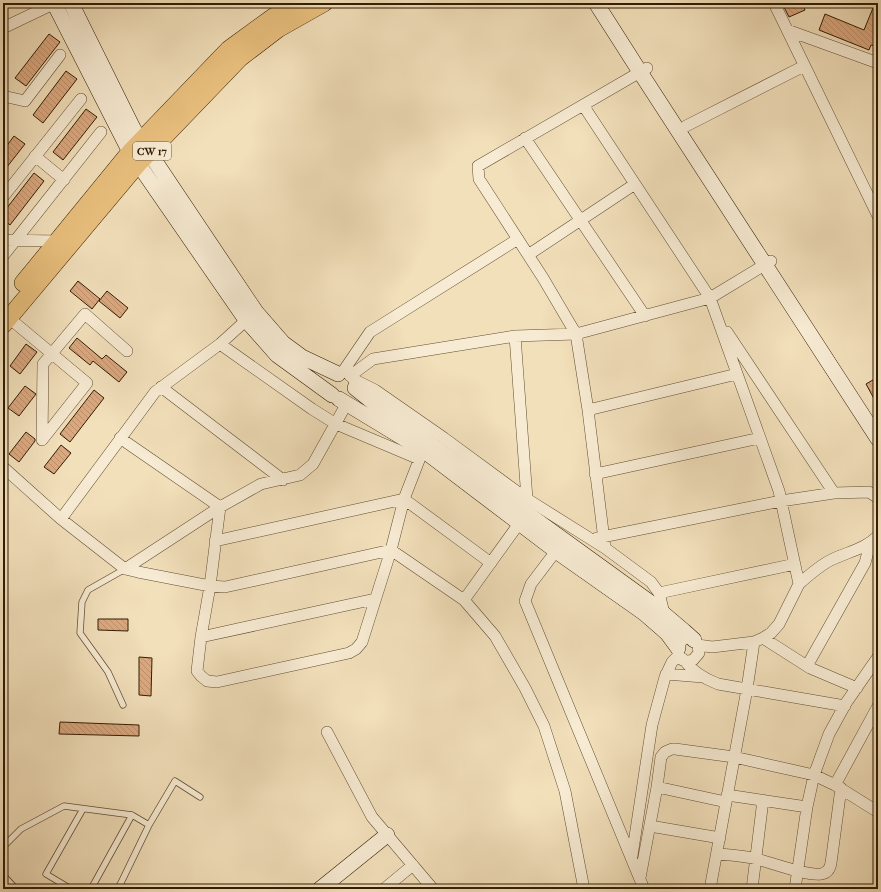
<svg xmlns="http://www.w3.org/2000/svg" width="881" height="892" font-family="'IM FELL French Canon',serif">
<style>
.building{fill:url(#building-back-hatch);stroke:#311c03}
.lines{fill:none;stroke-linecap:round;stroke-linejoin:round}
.lane-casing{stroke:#614d31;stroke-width:7}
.street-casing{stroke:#614d31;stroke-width:12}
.secondary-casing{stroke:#311c03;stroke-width:16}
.primary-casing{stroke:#311c03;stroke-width:18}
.lane{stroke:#f7ebd3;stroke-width:5.5}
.street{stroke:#f7ebd3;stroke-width:11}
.secondary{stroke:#f7ebd3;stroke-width:15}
.primary{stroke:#e9c07e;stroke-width:17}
.labels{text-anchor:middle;stroke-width:3.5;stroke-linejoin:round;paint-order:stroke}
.shield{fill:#f7ebd3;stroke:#6c5a41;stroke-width:1}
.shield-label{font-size:11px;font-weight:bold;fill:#311c03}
</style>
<defs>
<pattern id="building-back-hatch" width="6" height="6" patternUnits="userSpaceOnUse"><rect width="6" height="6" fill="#dca87f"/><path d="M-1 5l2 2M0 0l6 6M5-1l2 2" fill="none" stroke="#bd906c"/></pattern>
</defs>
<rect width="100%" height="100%" fill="#f2e0bb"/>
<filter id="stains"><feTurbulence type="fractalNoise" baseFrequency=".005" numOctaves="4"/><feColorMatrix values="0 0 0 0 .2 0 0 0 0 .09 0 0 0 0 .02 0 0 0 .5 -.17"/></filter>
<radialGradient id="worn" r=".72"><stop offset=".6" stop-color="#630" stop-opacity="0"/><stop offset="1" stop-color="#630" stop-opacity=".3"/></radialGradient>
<path class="building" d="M782,3H802L805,10L789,17Z
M875,3H878V47L871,45L869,50L819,30L825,14L864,30Z
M49,34L60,42L26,86L15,78Z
M66,71L77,79L43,123L33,115Z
M86,109L97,117L63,160L53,152Z
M14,136L25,144L3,172V151Z
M34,173L44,181L10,225L3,219V213Z
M78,281L100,299L92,309L70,291Z
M107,291L128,308L120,318L99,301Z
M77,338L102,359L106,355L127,372L119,382L93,361L90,365L69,348Z
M26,344L37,352L20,374L10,366Z
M878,377V406L866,384Z
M25,386L36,394L19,416L8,408Z
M94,390L104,398L70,442L60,434Z
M26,432L35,439V441L19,462L9,454Z
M61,445L71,453L54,474L44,467Z
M98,619H128V631L98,630Z
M139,657L152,658L151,696L139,695Z
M60,722L139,725V736L59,734Z"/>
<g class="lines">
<defs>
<path id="lane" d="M123,705L108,672L80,633L82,602L88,590L125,569
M3,847L21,829L64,806L132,815L149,825L175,781L200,797
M3,875L16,889
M71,889L46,874L83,809
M91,889L132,815
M118,889L149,825"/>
<path id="street" d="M774,3L878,216
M3,28L55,3
M787,30L878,63
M3,96L25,101L60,55
M583,105L710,298L779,491L799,584L779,624L771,633L763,638L754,642L712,647L698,645C682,620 665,668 693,660L699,653L698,645
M686,126L804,66
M525,138L645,316
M35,156L64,180
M3,197L81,99
M3,240L57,241
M528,255L635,184
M3,256L101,132
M3,314L9,318L87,383L42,440L43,364L85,314L127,351
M727,332L834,493
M515,336L527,499
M220,344L312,409L336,424L419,459
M342,373L370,332L518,239
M350,376L373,359L515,336L576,334L710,298L771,261
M353,379L375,390L444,438L527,499L605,548L651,582L659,593L664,613
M161,387L283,480
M588,410L737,374
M120,438L220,507L210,586L201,637L197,671L201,676L207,681L217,682L349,653L356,649L362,642L391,550L404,499L423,450L427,445
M3,467L61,519L125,569L138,572L210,586L225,587L391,550L464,600L495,636L525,688L544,726L565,791L584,889
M595,474L760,438
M61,519L155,392L220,344L252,315
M597,538L781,501L834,493L869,492L878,498
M215,541L404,499L491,563
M605,548L588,410L576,334L543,278L479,179L478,166L647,68
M556,551L531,584L525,601L644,889
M125,569L220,507L261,484L300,475L313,464L347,403
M799,584C809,575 819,566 831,560C847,552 865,549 878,536
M659,593L795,564
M464,600L523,518
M201,637L375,599
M763,638L810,668L857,688
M683,659C692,671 705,679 718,684L845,706
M807,666L865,563L870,544
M666,674L703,677
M327,732L372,817L433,889
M835,785L878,706
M657,787L726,802
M727,795L807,807
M650,826L720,838
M717,854C730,855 744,856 757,859C772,863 807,876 821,874C827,873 830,869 831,863L841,788
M632,856L652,725L665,677L672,662L679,655
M640,878L657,787L661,757L665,752L672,749H675L734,757L814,775L835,785L878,812
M384,889L413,865
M710,889L747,689L754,642
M752,889L763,800
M795,889L807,807L814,775L829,734L846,703L878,657"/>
<path id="secondary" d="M54,3L130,152L246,320L277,355L332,395
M71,3L134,130L256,312L283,343L302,357L338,374
M596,3L640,72L878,439
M355,388L370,400L651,603L684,631L694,640
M339,399L423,450L556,551L644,613L667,633L678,648
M320,889L387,835"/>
<path id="primary" d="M23,283L130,152L229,49L273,17L297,3
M3,325L138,164L240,58L278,29L324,3"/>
</defs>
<use href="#lane" class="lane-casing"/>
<use href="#street" class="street-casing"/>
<use href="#secondary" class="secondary-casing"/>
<use href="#primary" class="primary-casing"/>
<use href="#lane" class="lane"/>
<use href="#street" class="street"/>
<use href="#secondary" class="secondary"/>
<use href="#primary" class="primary"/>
</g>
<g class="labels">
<rect class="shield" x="133" y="142" width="38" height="18" rx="3"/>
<g class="shield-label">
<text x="152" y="155">CW 17</text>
</g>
</g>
<rect width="881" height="892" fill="none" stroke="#f2e0bb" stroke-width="16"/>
<rect x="4" y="4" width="873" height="884" fill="none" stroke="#311c03" stroke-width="2"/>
<rect x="8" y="8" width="865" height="876" fill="none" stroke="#311c03"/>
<rect width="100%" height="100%" filter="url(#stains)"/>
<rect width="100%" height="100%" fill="url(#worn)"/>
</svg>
